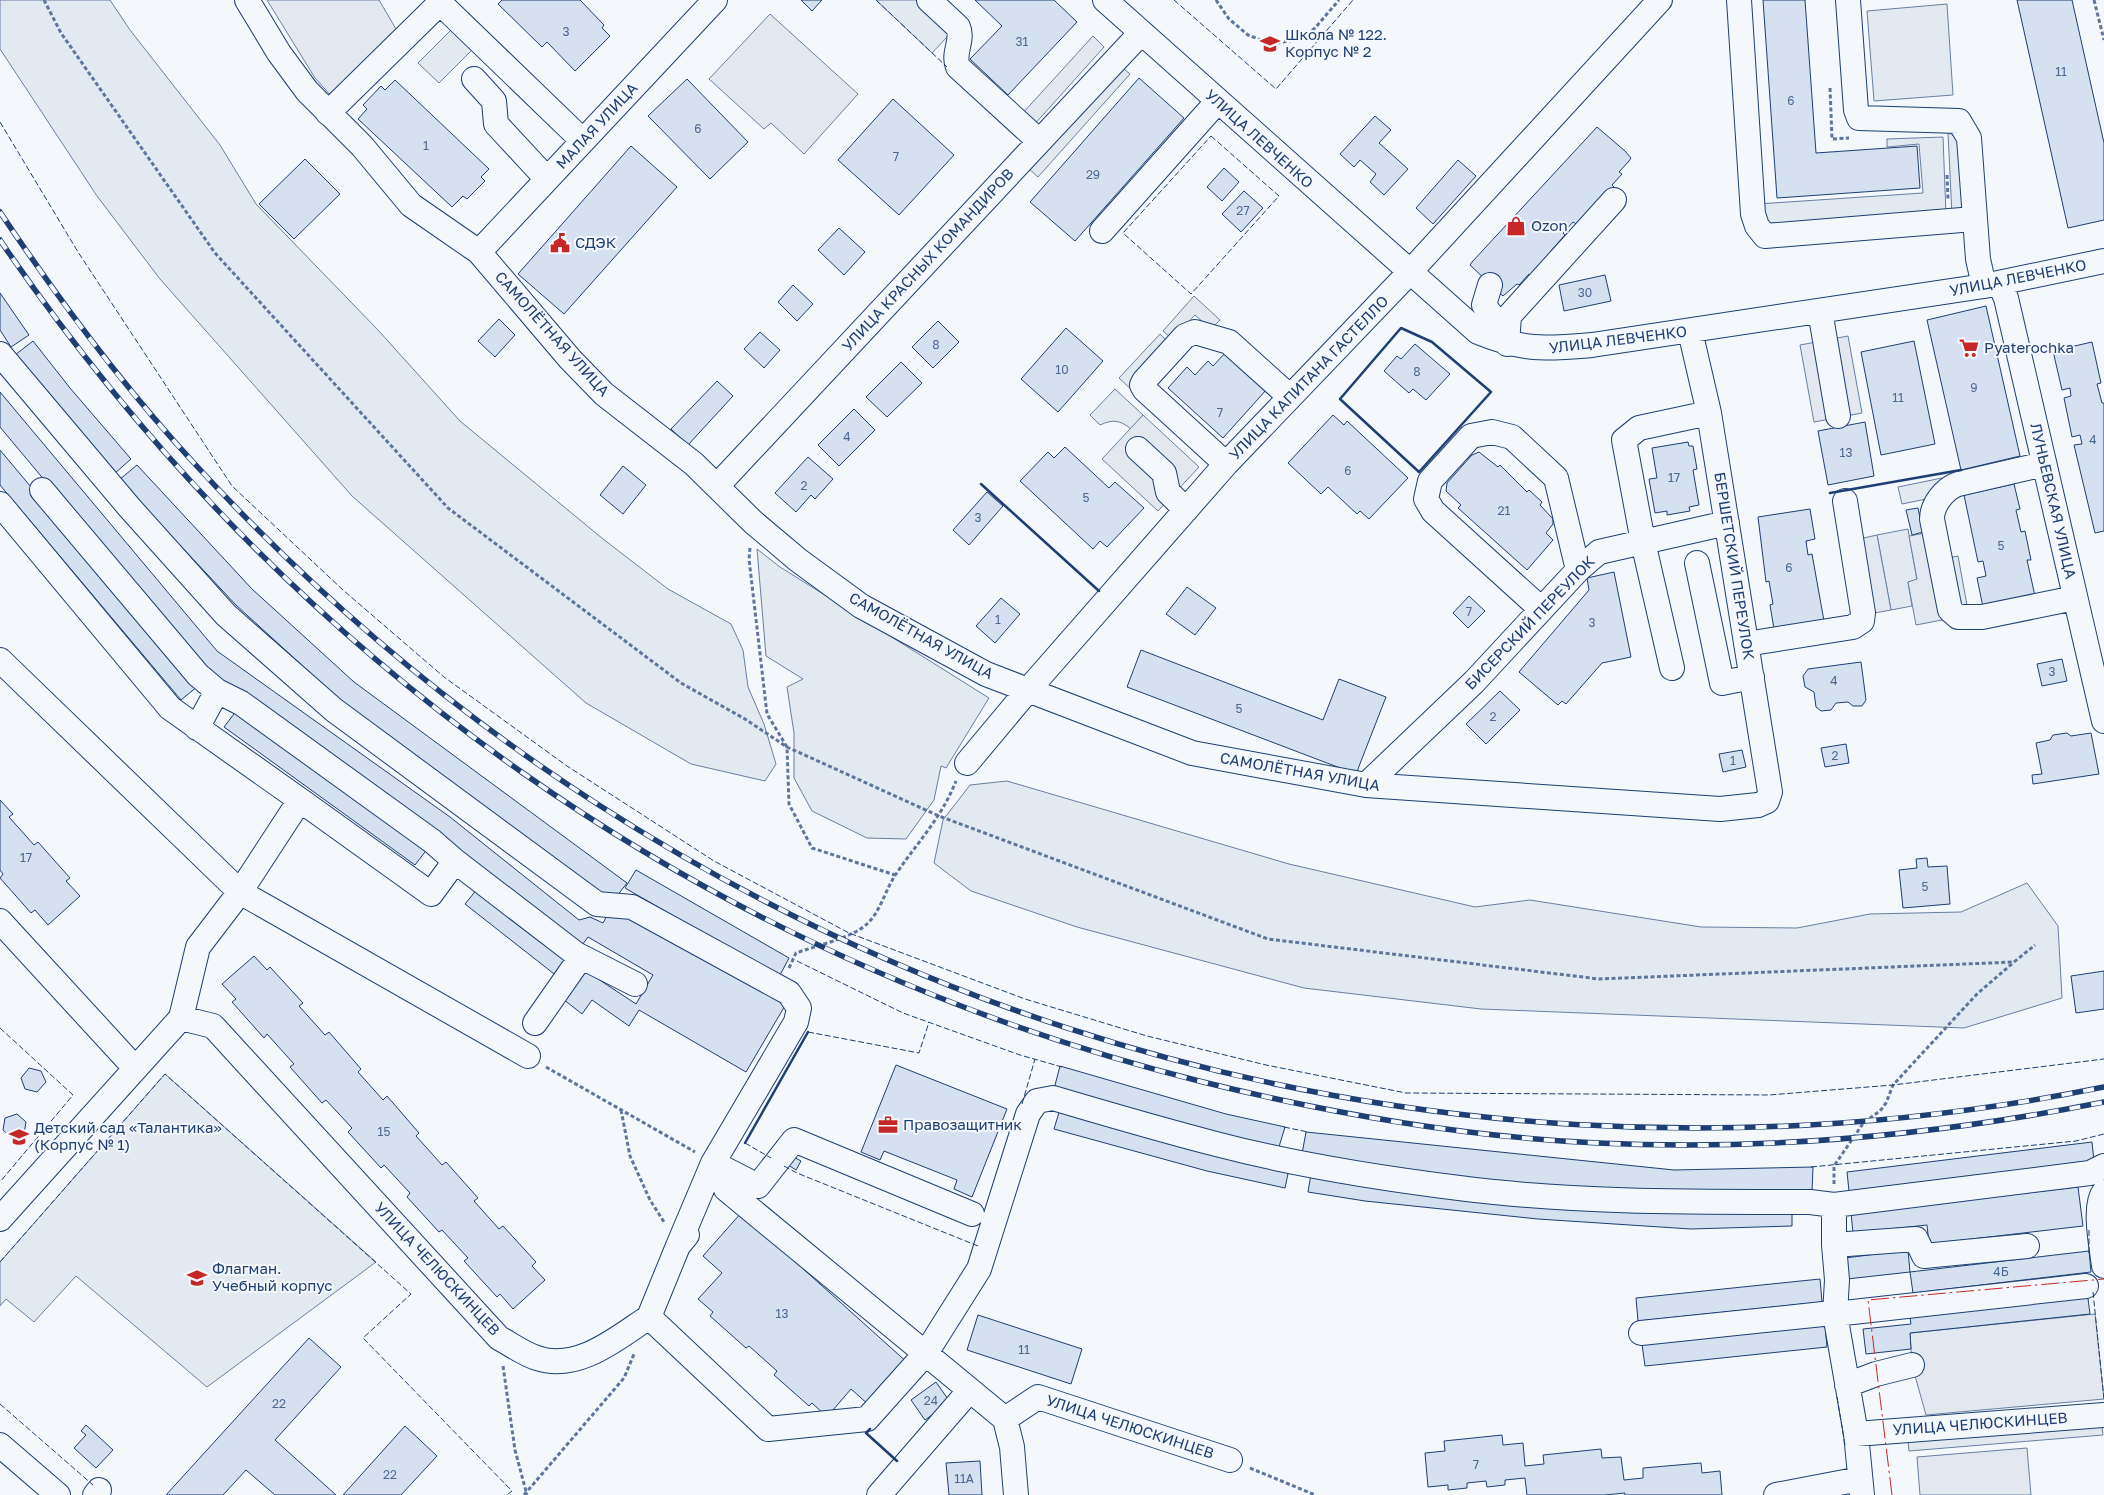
<svg xmlns="http://www.w3.org/2000/svg" width="2104" height="1495" font-family="'Golos Text',sans-serif">
<style>
.green{fill:#e3e9f0;stroke:#687fa3}
.parking{fill:#e3e8f0;stroke:#687fa3}
.building{fill:#d5e0f0;stroke:#1d3f73}
.lines{fill:none;stroke-linecap:round;stroke-linejoin:round}
.minor-casing{stroke:#1d3f73;stroke-width:26}
.path{stroke:#5e769c;stroke-width:3;stroke-dasharray:4 2.5;stroke-linecap:butt}
.minor{stroke:#f4f7fb;stroke-width:24}
.rail-casing{stroke:#1d3f73;stroke-width:5.5}
.rail{stroke:#f4f7fb;stroke-width:4;stroke-dasharray:11;stroke-linecap:butt}
.fence{stroke:#1d3f73;stroke-width:1;stroke-dasharray:6 2.5;stroke-linecap:butt}
.wall{stroke:#1d3f73;stroke-width:2.5}
.power{stroke:#c62828;stroke-width:1;stroke-dasharray:18 4 2.5 4;stroke-linecap:butt}
.labels{text-anchor:middle;stroke-width:4;stroke-linejoin:round;paint-order:stroke}
.number-label{font-size:12px;fill:#4b6792}
.poi-label{font-size:15px;fill:#1d3f73;stroke:#f4f7fb;text-anchor:start}
.street-label{font-size:15px;fill:#1d3f73;stroke:#f4f7fb}
</style>
<rect width="100%" height="100%" fill="#f4f7fb"/>
<path class="green" d="M0,0H110L130,30L220,145L256,204L378,330L460,421L603,539L668,589L731,624L743,650L748,687L764,724L776,764L765,781L691,764L586,703L352,496L160,279L97,196L0,49Z
M876,0H918L947,30L948,36L932,53Z
M1947,4L1953,95L1874,101L1867,11Z
M452,29L473,49L439,83L418,63Z
M1948,132L1958,139L1965,207L1952,216Z
M1943,137L1946,215L1765,224L1758,204L1923,193L1919,144L1887,147V139Z
M1160,334L1166,340L1133,391L1119,378Z
M1115,389L1143,415L1131,429C1120,420 1113,419 1100,425L1090,415Z
M1942,478L1931,498L1902,504L1898,487Z
M1908,529L1917,580L1908,582L1912,606L1891,610L1877,535Z
M757,549L780,567L989,698L946,768L941,766L934,800L906,839L867,838L812,811L794,778V733L787,687L803,679L766,656Z
M1007,781L1289,864L1475,907L1530,900L1701,927L1797,928L1870,914L1961,912L2027,883L2058,926L2062,998L1964,1028L1481,1009L1304,988L1077,927L971,891L934,863L943,820L970,785Z
M165,1074L376,1262L207,1387L76,1276L34,1322L6,1299L0,1306V1262Z"/>
<path class="parking" d="M267,0H379L396,29L334,99L315,78Z
M770,14L858,94L804,154L771,123L764,129L709,79Z
M1093,36L1104,47L1033,126L1021,115Z
M1118,64L1130,74L1038,177L1027,167Z
M1194,296L1220,320L1211,329L1195,315L1172,339L1163,331Z
M1848,336L1862,413L1814,422L1800,345Z
M1143,415L1199,467L1158,511L1102,459Z
M1926,533L1932,561L1958,556L1967,605L1941,610L1942,620L1916,625L1908,582L1917,579L1909,536Z
M1877,535L1891,610L1874,613L1859,539Z
M2095,1314L2104,1399L1926,1415L1912,1365L1910,1333Z
M2104,1403V1418L2101,1419L2103,1435L1909,1451L1906,1420Z
M2027,1448L2031,1495H1920L1917,1457Z"/>
<path class="building" d="M502,0H580L604,25L602,28L610,36L575,71L547,42L542,47L498,4Z
M801,0H822L812,11Z
M975,0H1054L1077,22L1008,95L970,59L1002,26Z
M1763,0H1805L1816,153L1917,146L1920,188L1777,198Z
M2017,0H2072L2104,143V220L2068,228Z
M1139,78L1184,118L1075,241L1030,202Z
M687,79L748,142L710,179L648,116Z
M395,80L489,169L481,177L485,181L467,199L463,196L452,207L358,119L367,109L363,105L381,86L385,90Z
M893,99L954,155L899,215L838,160Z
M1375,116L1391,130L1379,143L1408,169L1384,195L1370,182L1376,174L1360,160L1354,167L1340,154Z
M1597,127L1625,151L1631,158L1629,161L1619,172L1622,174L1612,185L1614,187L1594,209L1592,207L1576,224L1573,222L1563,233L1565,235L1550,252L1552,255L1532,277L1529,274L1519,285L1517,284L1503,296L1470,265L1472,262Z
M631,146L677,187L564,314L518,274Z
M305,159L340,194L294,239L259,204Z
M1458,160L1476,176L1433,224L1416,208Z
M1224,168L1239,182L1222,201L1207,187Z
M1244,191L1263,208L1241,232L1222,214Z
M839,228L865,252L844,275L818,250Z
M1605,275L1611,301L1564,311L1559,285Z
M793,285L813,304L797,321L778,302Z
M0,293L29,335L11,347L0,330Z
M1986,306L2020,456L1961,470L1927,320Z
M499,319L515,335L495,357L478,341Z
M938,321L959,342L933,368L912,347Z
M1066,328L1103,361L1058,412L1021,379Z
M760,332L780,350L764,368L744,349Z
M33,341L70,388L131,459L114,474L15,355Z
M1914,341L1935,444L1881,455L1861,352Z
M2092,342L2101,383L2097,384L2102,403H2104V531L2095,533L2074,445L2082,444L2080,435L2072,437L2064,398L2071,396L2070,388L2062,390L2053,351Z
M1415,344L1450,374L1426,400L1413,389L1409,393L1384,371L1397,356L1401,359Z
M1226,352L1267,389L1223,438L1168,388L1187,367L1195,375L1208,361L1213,366Z
M901,362L922,383L887,417L866,397Z
M717,381L733,396L688,445L671,429Z
M0,392L217,651L450,817L579,920L590,917L603,923L609,912L628,913L786,1004L746,1072L639,1010L629,1026L592,1000L582,1014L563,999L583,969L636,1004L653,975L588,937L580,948L203,670L0,427Z
M854,409L875,430L839,466L818,445Z
M1333,415L1344,425L1347,421L1408,478L1369,519L1360,511L1357,514L1328,487L1321,494L1288,463Z
M1865,422L1874,476L1828,485L1818,431Z
M1688,442L1689,446H1693L1697,469L1693,470L1699,505L1689,507L1690,511L1667,515V511L1655,513L1649,479L1657,478L1652,448Z
M1065,447L1109,488L1115,482L1144,508L1107,547L1100,541L1093,549L1020,481L1048,452L1054,458Z
M0,450L198,686L181,700L0,485Z
M1479,452L1498,467L1500,465L1527,492L1529,490L1542,502L1540,505L1553,519V524L1546,533L1553,540L1527,570L1458,508L1461,505L1446,491L1447,483L1472,455Z
M808,457L833,479L815,499L811,495L796,512L775,493Z
M137,465L252,589L354,682L627,883L613,901L341,701L236,605L119,480Z
M623,466L646,485L623,514L600,495Z
M2014,484L2020,509L2016,510L2021,532L2025,531L2031,560H2027L2035,596L1983,607L1977,578L1986,576L1983,561L1978,562L1964,495Z
M987,492L1003,506L969,545L953,530Z
M1918,508L1923,532L1912,535L1906,510Z
M1810,509L1815,539L1806,541L1808,555L1812,554L1824,621L1774,629L1770,605L1773,604L1769,581L1766,582L1758,517Z
M1614,572L1631,657L1602,663L1566,704L1562,701L1558,705L1519,672L1589,590L1587,578Z
M1187,587L1216,608L1195,635L1166,614Z
M1469,596L1485,611L1468,628L1453,613Z
M1001,598L1020,614L995,643L976,626Z
M1141,650L1323,720L1339,679L1386,697L1356,774L1127,687Z
M2062,659L2067,681L2042,686L2037,664Z
M1861,662L1866,700L1862,706H1853L1848,702L1836,703L1831,710L1821,711L1816,707L1814,692L1805,687L1803,676L1808,669Z
M1500,691L1520,710L1486,744L1466,724Z
M237,710L428,848L415,865L224,727Z
M2067,733L2071,736L2091,733L2099,774L2033,784L2032,775L2042,774L2036,743L2050,740L2053,735Z
M1846,744L1849,763L1825,767L1821,748Z
M1742,750L1746,767L1723,772L1719,754Z
M0,800L13,814L9,817L34,845L38,842L70,878L66,881L80,896L48,925L35,910L31,913L0,878L3,874L0,870Z
M1927,858L1928,867L1947,866L1950,904L1903,908L1899,870L1917,868L1916,859Z
M636,870L789,958L779,977L625,888Z
M478,888L571,961L558,977L465,904Z
M254,956L267,970L270,967L303,1003L299,1006L325,1035L329,1032L361,1069L358,1072L383,1100L387,1096L419,1133L416,1136L442,1165L446,1162L478,1198L474,1201L499,1229L503,1226L536,1262L532,1266L545,1280L513,1309L500,1294L497,1297L464,1261L468,1258L442,1230L439,1232L407,1197L410,1193L384,1165L381,1168L348,1132L352,1128L326,1100L322,1103L290,1067L294,1064L267,1034L264,1038L232,1002L236,999L222,984Z
M2104,971V1009L2076,1013L2071,976Z
M896,1065L1007,1109L972,1197L954,1189L957,1180L884,1151L880,1160L861,1152Z
M1060,1066L1226,1114L1285,1127L1278,1150L1054,1089Z
M29,1068L41,1071L46,1082L37,1092L25,1089L21,1078Z
M1060,1109L1289,1169L1285,1188L1207,1171L1054,1129Z
M17,1114L26,1122L24,1134L12,1138L3,1130L5,1118Z
M1306,1132L1674,1170L1813,1167L1812,1191L1600,1192L1370,1167L1302,1154Z
M2092,1142L2094,1161L1849,1191L1847,1172Z
M790,1155L801,1161L796,1170L785,1163Z
M1311,1174L1792,1208V1226L1691,1229L1538,1219L1365,1201L1308,1192Z
M2078,1187L2083,1226L1929,1244L1927,1225L1853,1233L1851,1213Z
M741,1213L909,1364L870,1406L851,1389L827,1417L812,1403L809,1406L774,1375L777,1371L749,1346L746,1348L710,1316L713,1312L698,1299L722,1273L703,1256Z
M1908,1250L1910,1272L1847,1279L1845,1258Z
M2089,1251L2091,1272L1913,1293L1910,1272Z
M1820,1279L1822,1302L1638,1321L1636,1298Z
M2087,1291L2090,1314L1910,1333L1911,1349L1866,1354L1863,1329L1911,1324L1909,1310Z
M978,1315L1082,1349L1071,1384L967,1350Z
M1825,1325L1827,1347L1645,1366L1642,1344Z
M309,1338L341,1367L275,1440L336,1495H275L246,1470L223,1495H166Z
M936,1382L950,1402L925,1420L911,1400Z
M86,1425L113,1450L96,1468L74,1448L86,1435L81,1431Z
M405,1426L437,1456L401,1495H343Z
M1502,1435L1503,1445L1523,1443L1525,1466L1544,1464L1543,1455L1601,1449L1602,1458L1621,1457L1624,1480L1643,1478V1468L1701,1463L1702,1473L1720,1471L1722,1495H1625V1493L1604,1495H1527L1525,1478L1505,1480V1485L1487,1487L1486,1481L1467,1483V1488L1448,1490V1485L1428,1487L1425,1453L1445,1451L1444,1441Z
M980,1461L982,1495H949L946,1463Z"/>
<g class="lines">
<defs>
<path id="minor" d="M247,0L279,53L307,91L362,146L411,205L479,252L570,359L604,394L694,464L753,522L798,560L861,606L986,674L1192,753L1366,785L1720,809L1758,805L1767,801L1770,792L1709,413L1690,331
M929,0L958,27C964,40 952,53 958,67L1039,141
M1105,0L1478,332C1524,351 1544,349 1592,345L1984,286L2104,261
M1739,0L1753,214L1757,226L1765,236L1974,219
M1848,0L1856,110L1859,118L1959,121L1969,138L1978,259L1984,286
M474,79L494,101L496,124L547,179
M328,113L440,3L583,141
M1102,231L1217,102
M479,252L715,0
M1999,283L2006,298L2104,721
M1490,285L1484,305L1497,323L1507,344L1509,316L1614,200
M1820,311L1838,416
M0,354L129,507L226,615L334,710L597,904L632,907L789,993L799,1008L796,1022L713,1163L678,1246
M1138,449L1164,473L1168,492L1186,510
M1226,464L1145,390L1142,385L1144,381L1185,336L1195,332L1229,342L1289,396
M2044,464L1958,484C1944,489 1932,505 1932,519L1950,610L1958,617H1982L2075,598
M717,486L1140,34
M42,490L198,675L217,691L241,703L432,841L455,861L431,894L300,800
M0,504L170,708L300,800L240,892L198,947L181,1018
M1697,563L1722,683L1752,677
M1541,609L1433,511L1426,499L1430,481L1471,436L1492,432L1512,437L1556,478L1578,570
M1746,644L1853,627L1862,621L1863,613L1845,501
M0,660L240,892L528,1056
M1672,668L1643,542L1624,440L1639,428L1709,413
M197,728L217,691
M967,763L1028,690L1226,464L1409,273L1660,0
M1366,785L1474,682L1578,570L1599,552L1727,523
M455,861L576,954L635,984
M0,921L135,1068
M535,1023L581,957
M713,1163L758,1186L794,1140L972,1214
M726,1189L1005,1419L1012,1447L1016,1495
M2104,1192C2093,1206 2102,1248 2104,1266
M0,1219L181,1018L213,1026L499,1338C512,1345 524,1354 537,1358C578,1372 617,1338 649,1317L768,1429L867,1419L926,1353L979,1269L1028,1114L1037,1101L1053,1098C1107,1114 1162,1130 1216,1144C1296,1165 1378,1178 1459,1188C1575,1203 1693,1202 1810,1202L1834,1205
M1834,1245V1205L2090,1173L2104,1166
M649,1317L678,1246L687,1235
M1641,1333L1823,1314H1835L2086,1286
M1847,1385L1876,1374L1912,1365
M1005,1419L1038,1397L1230,1460
M1856,1434L2104,1415
M0,1445L58,1495
M95,1495L99,1490
M879,1495L970,1390
M1776,1495L1860,1479
M1862,1495L1856,1434L1835,1314L1837,1280L1834,1245L1916,1239L1924,1256L2027,1246"/>
</defs>
<use href="#minor" class="minor-casing"/>
<path class="path" d="M44,0L61,33L215,253L448,508L681,683L745,719L787,747L939,816L1268,939L1599,979L2014,962L2035,945
M1216,0L1229,19L1248,35L1271,44L1301,39L1315,28L1339,0
M2094,0L2104,40
M1830,88L1832,139L1849,138
M1947,175L1948,199
M750,548L749,559L767,714L787,747L789,804L812,848L895,875
M789,968L796,953C815,946 852,938 867,924C881,911 885,890 896,874C917,843 942,817 956,781
M546,1067L695,1152
M621,1110L630,1156L650,1200L664,1222
M1834,1184V1166L1864,1122L1880,1111L1886,1103L1893,1085L1977,994L2014,962
M503,1366L515,1450L527,1495
M1250,1468L1315,1495
M524,1495L624,1378L634,1354"/>
<use href="#minor" class="minor"/>
<defs>
<path id="rail" d="M0,212C59,300 121,384 193,462C680,994 1397,1230 2104,1087
M0,240C288,663 706,958 1203,1082C1333,1114 1464,1137 1598,1143C1767,1151 1938,1135 2104,1102"/>
</defs>
<use href="#rail" class="rail-casing"/>
<use href="#rail" class="rail"/>
<path class="fence" d="M876,0L947,67
M1174,0L1276,89L1353,0
M0,122L78,252L232,486L343,590L444,677L567,766L714,861L849,933L1025,999L1147,1036L1266,1065L1406,1093L1769,1095L1893,1085L2104,1059
M1211,136L1279,196L1191,294L1123,233Z
M797,961L903,1013L1020,1055L1062,1067
M0,1028L73,1095L0,1182
M808,1032L919,1053L929,1022
M1022,1104L1035,1059
M1284,1127L1308,1132
M745,1143L771,1158
M784,1166L797,1173L978,1246
M1811,1167L2076,1141L2104,1134
M2089,1230V1253
M0,1262L165,1074L411,1294L363,1338L512,1491L507,1495
M2093,1292L2104,1399
M1837,1397L1845,1445
M0,1404L93,1485"/>
<path class="wall" d="M1401,328L1432,342L1491,392L1419,472L1340,399Z
M981,484L1099,591
M1830,493L1961,470
M745,1143L808,1032
M870,1429L866,1433L897,1461"/>
<path class="power" d="M1892,1495L1868,1300L2104,1279"/>
</g>
<defs>
<symbol id="school-bare" viewBox="-9 -9 18 18"><path d="M0-5L7-2L0 1L-7-2ZM-4 1L0 2.5L4 1V4Q0 6-4 4Z" fill="#c62828" stroke="#f4f7fb" stroke-width="2.5" paint-order="stroke"/></symbol>
<symbol id="shop-bare" viewBox="-9 -9 18 18"><path d="M-5-2.5h2.3a2.7 3.5 0 0 1 5.4 0H5L5.5 6h-11ZM-1.5-2.5h3a1.5 2.3 0 0 0-3 0Z" fill="#c62828" stroke="#f4f7fb" stroke-width="2.5" paint-order="stroke"/></symbol>
<symbol id="civic-bare" viewBox="-9 -9 18 18"><path d="M-.6-6.5H3V-4.5H.6V-3L4-1V1h2V6H-6V1h2V-1L-.6-3ZM-1.2 2.5V6h2.4V2.5Z" fill="#c62828" stroke="#f4f7fb" stroke-width="2.5" paint-order="stroke"/></symbol>
<symbol id="supermarket-bare" viewBox="-9 -9 18 18"><path d="M-6-5.5h2.5l.6 2H6L4.5 2H-2.5L-4.4-4H-6ZM-1.5 3.2a1.3 1.3 0 1 0 .1 0ZM3 3.2a1.3 1.3 0 1 0 .1 0Z" fill="#c62828" stroke="#f4f7fb" stroke-width="2.5" paint-order="stroke"/></symbol>
<symbol id="office-bare" viewBox="-9 -9 18 18"><path d="M-6-3h4V-5.5h4V-3h4V5H-6ZM-1-4.5V-3h2v-1.5ZM-6 0V1H6V0Z" fill="#c62828" stroke="#f4f7fb" stroke-width="2.5" paint-order="stroke"/></symbol>
</defs>
<g fill-rule="evenodd">
<use href="#school-bare" x="1256" y="30" width="28" height="28"/>
<use href="#shop-bare" x="1502" y="212" width="28" height="28"/>
<use href="#civic-bare" x="546" y="229" width="28" height="28"/>
<use href="#supermarket-bare" x="1955" y="334" width="28" height="28"/>
<use href="#office-bare" x="874" y="1111" width="28" height="28"/>
<use href="#school-bare" x="5" y="1123" width="28" height="28"/>
<use href="#school-bare" x="183" y="1264" width="28" height="28"/>
</g>
<g class="labels">
<g class="number-label">
<text x="566" y="36">3</text>
<text x="1022" y="46">31</text>
<text x="2061" y="76">11</text>
<text x="1791" y="105">6</text>
<text x="698" y="133">6</text>
<text x="426" y="150">1</text>
<text x="896" y="161">7</text>
<text x="1093" y="179">29</text>
<text x="1243" y="215">27</text>
<text x="1585" y="297">30</text>
<text x="936" y="349">8</text>
<text x="1062" y="374">10</text>
<text x="1417" y="376">8</text>
<text x="1974" y="392">9</text>
<text x="1898" y="402">11</text>
<text x="1220" y="417">7</text>
<text x="847" y="441">4</text>
<text x="2093" y="444">4</text>
<text x="1846" y="457">13</text>
<text x="1348" y="475">6</text>
<text x="1674" y="482">17</text>
<text x="804" y="490">2</text>
<text x="1086" y="502">5</text>
<text x="1504" y="515">21</text>
<text x="978" y="522">3</text>
<text x="2001" y="550">5</text>
<text x="1789" y="572">6</text>
<text x="1469" y="616">7</text>
<text x="998" y="624">1</text>
<text x="1592" y="627">3</text>
<text x="2052" y="676">3</text>
<text x="1834" y="685">4</text>
<text x="1239" y="713">5</text>
<text x="1493" y="721">2</text>
<text x="1835" y="760">2</text>
<text x="1733" y="765">1</text>
<text x="26" y="862">17</text>
<text x="1925" y="891">5</text>
<text x="384" y="1136">15</text>
<text x="2001" y="1276">4Б</text>
<text x="782" y="1318">13</text>
<text x="1024" y="1354">11</text>
<text x="931" y="1405">24</text>
<text x="279" y="1408">22</text>
<text x="1476" y="1469">7</text>
<text x="390" y="1479">22</text>
<text x="964" y="1483">11А</text>
</g>
<g class="poi-label">
<text x="1285" y="40">Школа № 122.<tspan x="1285" dy="17">Корпус № 2</tspan></text>
<text x="1531" y="231">Ozon</text>
<text x="575" y="248">СДЭК</text>
<text x="1984" y="353">Pyaterochka</text>
<text x="903" y="1130">Правозащитник</text>
<text x="34" y="1133">Детский сад «Талантика»<tspan x="34" dy="17">(Корпус № 1)</tspan></text>
<text x="212" y="1274">Флагман.<tspan x="212" dy="17">Учебный корпус</tspan></text>
</g>
<g class="street-label">
<text transform="translate(597 126) rotate(-47)" y="5">МАЛАЯ УЛИЦА</text>
<text transform="translate(1259 139) rotate(42)" y="5">УЛИЦА ЛЕВЧЕНКО</text>
<text transform="translate(928 260) rotate(-47)" y="5">УЛИЦА КРАСНЫХ КОМАНДИРОВ</text>
<text transform="translate(2018 278) rotate(-11)" y="5">УЛИЦА ЛЕВЧЕНКО</text>
<text transform="translate(552 334) rotate(48)" y="5">САМОЛЁТНАЯ УЛИЦА</text>
<text transform="translate(1618 340) rotate(-7)" y="5">УЛИЦА ЛЕВЧЕНКО</text>
<text transform="translate(1309 378) rotate(-46)" y="5">УЛИЦА КАПИТАНА ГАСТЕЛЛО</text>
<text transform="translate(2053 501) rotate(77)" y="5">ЛУНЬЕВСКАЯ УЛИЦА</text>
<text transform="translate(1734 566) rotate(81)" y="5">БЕРШЕТСКИЙ ПЕРЕУЛОК</text>
<text transform="translate(1530 623) rotate(-46)" y="5">БИСЕРСКИЙ ПЕРЕУЛОК</text>
<text transform="translate(921 636) rotate(29)" y="5">САМОЛЁТНАЯ УЛИЦА</text>
<text transform="translate(1300 772) rotate(10)" y="5">САМОЛЁТНАЯ УЛИЦА</text>
<text transform="translate(437 1269) rotate(47)" y="5">УЛИЦА ЧЕЛЮСКИНЦЕВ</text>
<text transform="translate(1980 1424) rotate(-4)" y="5">УЛИЦА ЧЕЛЮСКИНЦЕВ</text>
<text transform="translate(1130 1427) rotate(18)" y="5">УЛИЦА ЧЕЛЮСКИНЦЕВ</text>
</g>
</g>
</svg>
